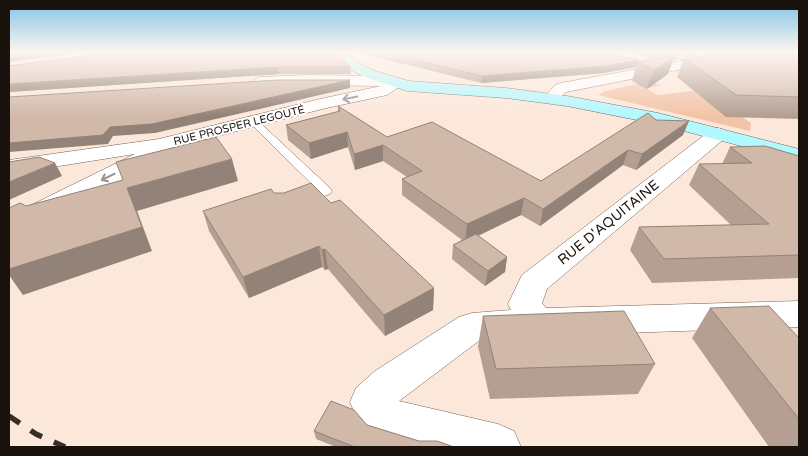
<svg xmlns="http://www.w3.org/2000/svg" width="808" height="456" font-family="'Varela Round',sans-serif">
<style>
.green{fill:#f2c4a7}
.lines{fill:none;stroke-linecap:round;stroke-linejoin:round}
.lane-casing{stroke:#776255;stroke-width:1}
.street-casing{stroke:#776255;stroke-width:1}
.secondary-casing{stroke:#776255;stroke-width:1}
.lane{fill:#fff;fill-rule:evenodd}
.street{fill:#fff;fill-rule:evenodd}
.secondary{fill:#b2f8ff;fill-rule:evenodd}
.rail{stroke:#372e27;stroke-width:5.5;stroke-dasharray:13 13;stroke-linecap:butt}
.wall{fill:#b49f92}
.shaded-wall{fill:#928277}
.building{fill:#d1b9aa;stroke:#928277}
.oneway{stroke:#989492}
.labels{text-anchor:middle;stroke-width:4;stroke-linejoin:round;paint-order:stroke}
.far-street-label{font-size:11px;fill:#1a120c;stroke:#fff}
.street-label{font-size:14px;fill:#1a120c;stroke:#fff}
</style>
<rect width="100%" height="100%" fill="#fce8db"/>
<path class="green" d="M651,81L661,86L645,88L658,95L762,82L742,117L751,123L750,131L598,95L605,91Z"/>
<g class="lines">
<defs>
<path id="lane" d="M652,52H665L703,61L700,63Z
M253,118L256,119L330,188L332,191L330,194L308,202H300L298,199L300,196L318,190L250,123V119Z"/>
<path id="street" d="M731,52H771L764,56L713,63L566,92C561,97 558,98 550,96L548,93L555,85L561,83Z
M308,75L390,76L395,78L399,87L387,95L322,109L172,148L143,169L19,232L9,234V216L135,154L9,174V160L159,139L320,99L381,86L308,85L260,87L255,85L252,82L255,79L260,77Z
M718,128L725,130L728,134L725,138L547,289L542,303L546,308L799,301V327L536,336L529,333L519,337L480,340L399,401L498,424L514,431L521,447H419L368,431L356,416L350,402L356,388L375,371L459,317L472,313L511,310L508,304L522,275L711,130Z"/>
<path id="secondary" d="M332,52H347L357,62L375,71L409,81L506,88L567,96L658,113L799,149V161L657,124L567,106L506,98L407,91L365,77L347,68Z"/>
</defs>
<use href="#lane" class="lane-casing"/>
<use href="#street" class="street-casing"/>
<use href="#secondary" class="secondary-casing"/>
<use href="#lane" class="lane"/>
<use href="#street" class="street"/>
<use href="#secondary" class="secondary"/>
<path class="rail" d="M9,416L36,434L65,447"/>
</g>
<path class="wall" d="M355,52H601L639,60L638,62L656,59L624,52H698L692,56L678,53L676,59L673,60L668,74L647,89L632,81L636,67L604,73L481,83Z
M799,52V119L726,117L677,77L684,58Z
M9,66L350,67L351,74H279L9,92V93Z
M338,106L387,137L541,181L656,120L683,135L636,170L623,165L540,226L521,215L478,236L507,257L505,272L485,286L452,259L453,245L462,240L402,195V179L407,177L383,161L355,170L348,147L311,159L288,140L286,125L338,112Z
M730,147L799,156V278L652,283L630,250L639,227L731,225L689,185L699,164H722Z
M274,193L331,203L434,288L433,310L385,336L328,269L325,270L322,267L249,298L209,231L203,211Z
M710,308L799,338V447H769L692,338Z
M483,316L655,364L638,394L490,399L478,346Z
M367,425L419,441L454,447H336L316,439L314,431Z"/>
<path class="shaded-wall" d="M30,52H83L9,62V55Z
M694,52H698L692,56Z
M678,53L676,59L673,60L668,74L647,89L654,70L666,61L668,54Z
M639,60L636,67L604,73L481,83L482,76Z
M278,67L279,74L9,92V93V84Z
M350,80V88L155,133L113,136L108,144L9,152V143L110,127Z
M689,121L683,135L636,170L642,154Z
M347,132L348,147L311,159L309,143Z
M383,145V161L355,170L354,154Z
M628,150L623,165L540,226L543,209Z
M232,159L238,181L137,211L152,251L23,295L9,275V269L127,188Z
M55,163L62,176L9,200V182Z
M524,198L521,215L465,242L467,224Z
M319,246L322,267L249,298L243,277Z
M325,249L328,269L325,270L322,250Z
M507,257L505,272L485,286L488,271Z
M434,288L433,310L385,336L384,315Z"/>
<path class="building" d="M9,52H30L9,55Z
M117,52H335L350,67H278L9,84V66Z
M382,52H601L639,60L606,66L482,76Z
M657,52H675L678,53L668,54Z
M749,52H799V97L736,95L684,58Z
M675,56L654,70L638,62Z
M278,80H350L152,124L110,127L103,135L9,143V97Z
M338,106L387,137L432,122L541,181L648,113L656,120L689,121L642,154L628,150L543,209L524,198L467,224L402,179L422,171L383,145L354,154L347,132L309,143L286,125L340,111Z
M216,137L232,159L127,188L142,227L9,269V208L20,203L26,206L123,180L116,162Z
M765,146L799,156V255L664,259L639,227L769,224L699,164L752,163L730,147Z
M39,157L55,163L9,182V162Z
M311,183L331,203L340,200L434,288L384,315L325,249L322,250L319,246L243,277L203,211L271,189L274,193H284Z
M476,234L507,257L488,271L453,245Z
M769,306L799,338V419L710,308Z
M624,311L655,364L496,369L483,316Z
M331,401L354,410L367,425L419,441H437L454,447H355L314,431Z"/>
<defs><path id="oneway-shaft" d="M-6 0H5M1.5-3L5.5 0L1.5 3" fill="none" stroke-width="1.6" stroke-linecap="round" stroke-linejoin="round" transform="scale(1.25)"/></defs>
<g class="oneway">
<use href="#oneway-shaft" transform="translate(350 98) rotate(168)"/>
<use href="#oneway-shaft" transform="translate(108 177) rotate(154)"/>
</g>
<linearGradient id="sky" x2="0" y2="1"><stop stop-color="#7dc3e7"/><stop offset="0.45" stop-color="#fef5ef"/><stop offset="1" stop-color="#fef5ef" stop-opacity="0"/></linearGradient>
<rect width="808" height="116" fill="url(#sky)"/>
<g class="labels">
<g class="far-street-label">
<text transform="translate(239 125) rotate(-14)" y="4">RUE PROSPER LEGOUTÉ</text>
</g>
<g class="street-label">
<text transform="translate(608 222) rotate(-39)" y="5">RUE D'AQUITAINE</text>
</g>
</g>
<rect width="808" height="456" fill="none" stroke="#1a120c" stroke-width="20"/>
</svg>
